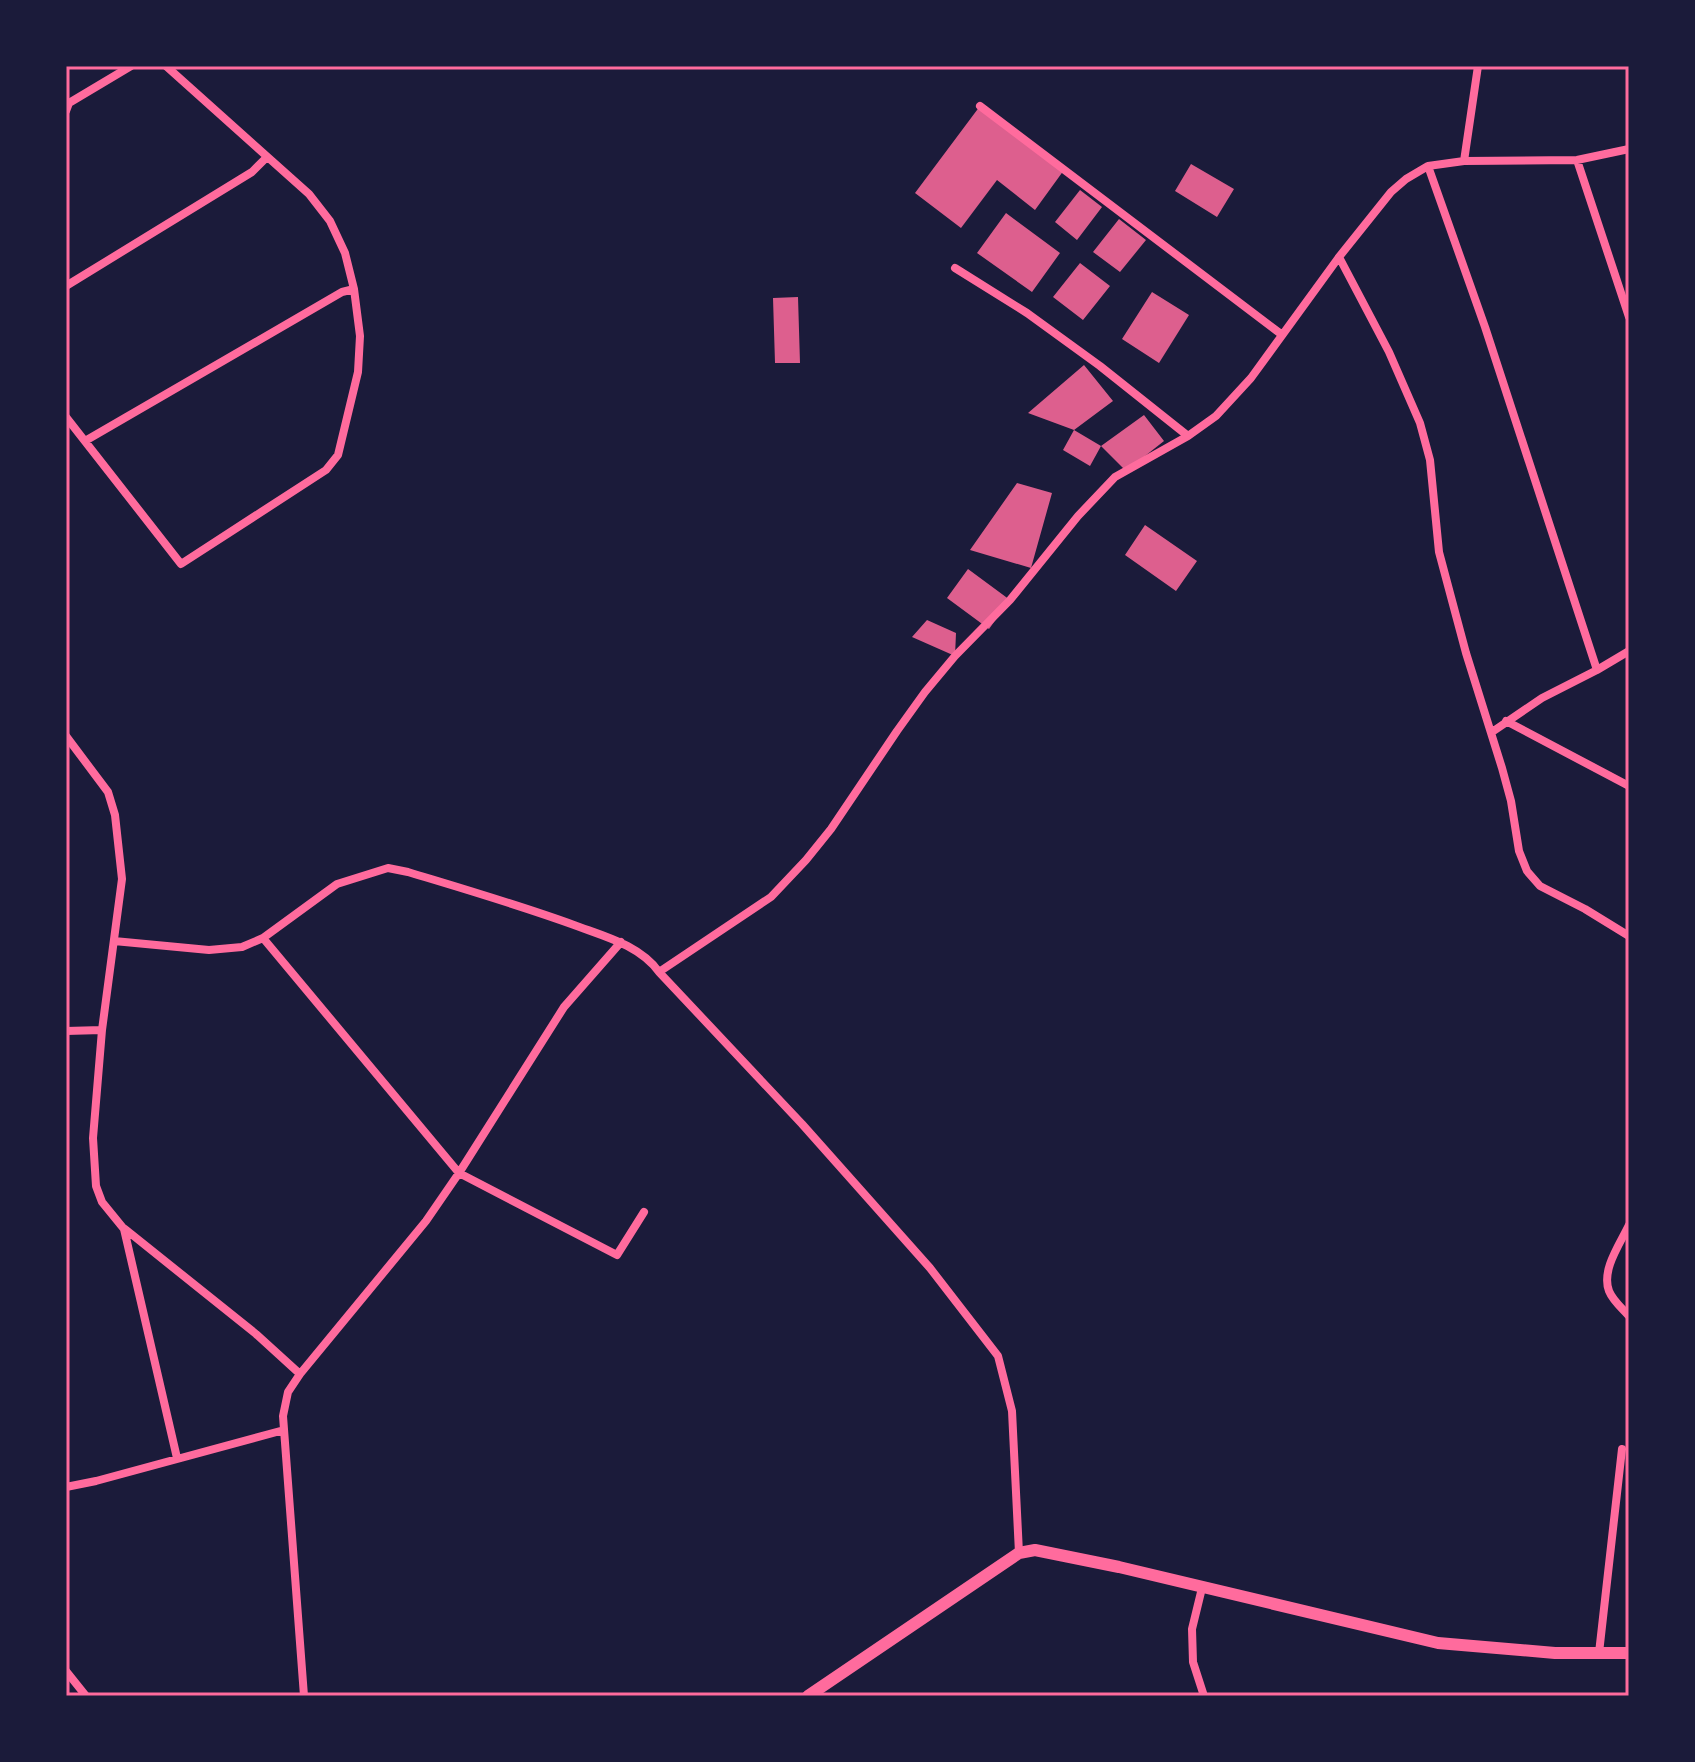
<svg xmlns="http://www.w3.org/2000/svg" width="1695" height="1762" font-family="'Golos Text',sans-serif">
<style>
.building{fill:#dd5f8e}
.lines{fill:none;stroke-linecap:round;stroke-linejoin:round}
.minor{stroke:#ff6b9d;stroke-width:8}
.tertiary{stroke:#ff6b9d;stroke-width:12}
.neatline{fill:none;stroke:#ff6b9d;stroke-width:3}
</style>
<rect width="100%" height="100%" fill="#1b1b3a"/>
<path class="building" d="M980,106L1064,170L1035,210L997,180L961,228L915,193Z
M1191,164L1234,189L1217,217L1175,191Z
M1080,190L1102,207L1077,240L1055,222Z
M1006,213L1060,253L1032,292L977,253Z
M1119,219L1146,240L1120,272L1093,252Z
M1080,263L1110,286L1083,320L1053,297Z
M1152,292L1189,315L1159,363L1122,339Z
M798,297L800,363H775L773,298Z
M1084,365L1113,401L1074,430L1028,413Z
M1144,415L1164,441L1126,471L1101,446Z
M1074,430L1101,446L1090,466L1063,450Z
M1017,483L1052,493L1031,568L970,550Z
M1145,525L1197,561L1176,591L1125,555Z
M968,569L1010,600L989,629L947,598Z
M927,620L956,633L955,656L912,637Z"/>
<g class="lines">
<path class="minor" d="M980,106L1281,334
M66,111L69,103L131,66
M1577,160L1629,317
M1464,161L1478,66
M1428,166L1485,327L1597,670L1629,651
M1339,257L1389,352L1420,423L1430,460L1439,552L1466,653L1502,768L1511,801L1519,851L1527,871L1540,886L1585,909L1629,936
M955,268L1027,313L1100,366L1188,436
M66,286L252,172L267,157
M66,417L181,564L326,470L338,455L358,372L360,336L354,289L345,253L330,221L309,194L166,66
M85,441L342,292L354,289
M1506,721L1629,786
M1492,732L1542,698L1597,670
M66,736L108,792L115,815L122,879L102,1030L93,1138L96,1186L102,1202L124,1229L177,1458
M263,938L459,1173L617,1255L644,1212
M114,941L209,950L242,947L263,938L337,884L388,868L408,872C464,889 519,905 574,925C603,936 640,945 659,972L802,1124L930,1268L998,1356L1012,1411L1019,1553
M659,972L771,897L806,860L831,829L897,731L925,692L955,656L1010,600L1078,516L1115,477L1188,436L1216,416L1251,378L1339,257L1391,192L1406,179L1428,166L1464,161L1577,160L1629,149
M66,1031L102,1030
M1629,1225C1620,1244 1601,1270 1609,1291C1613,1301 1622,1308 1629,1316
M125,1229L256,1334L300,1374
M66,1487L96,1481L284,1430
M1202,1588L1192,1629L1193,1662L1204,1696
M1599,1653L1622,1449
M66,1671L86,1696
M304,1696L283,1416L288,1392L300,1374L426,1221L459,1173L564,1007L621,942"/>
<path class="tertiary" d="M808,1696L1019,1553L1035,1550L1119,1567L1438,1643L1555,1653H1629"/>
</g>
<rect width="1695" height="1762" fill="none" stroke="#1b1b3a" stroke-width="136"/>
<rect x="68" y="68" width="1559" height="1626" class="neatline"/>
</svg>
